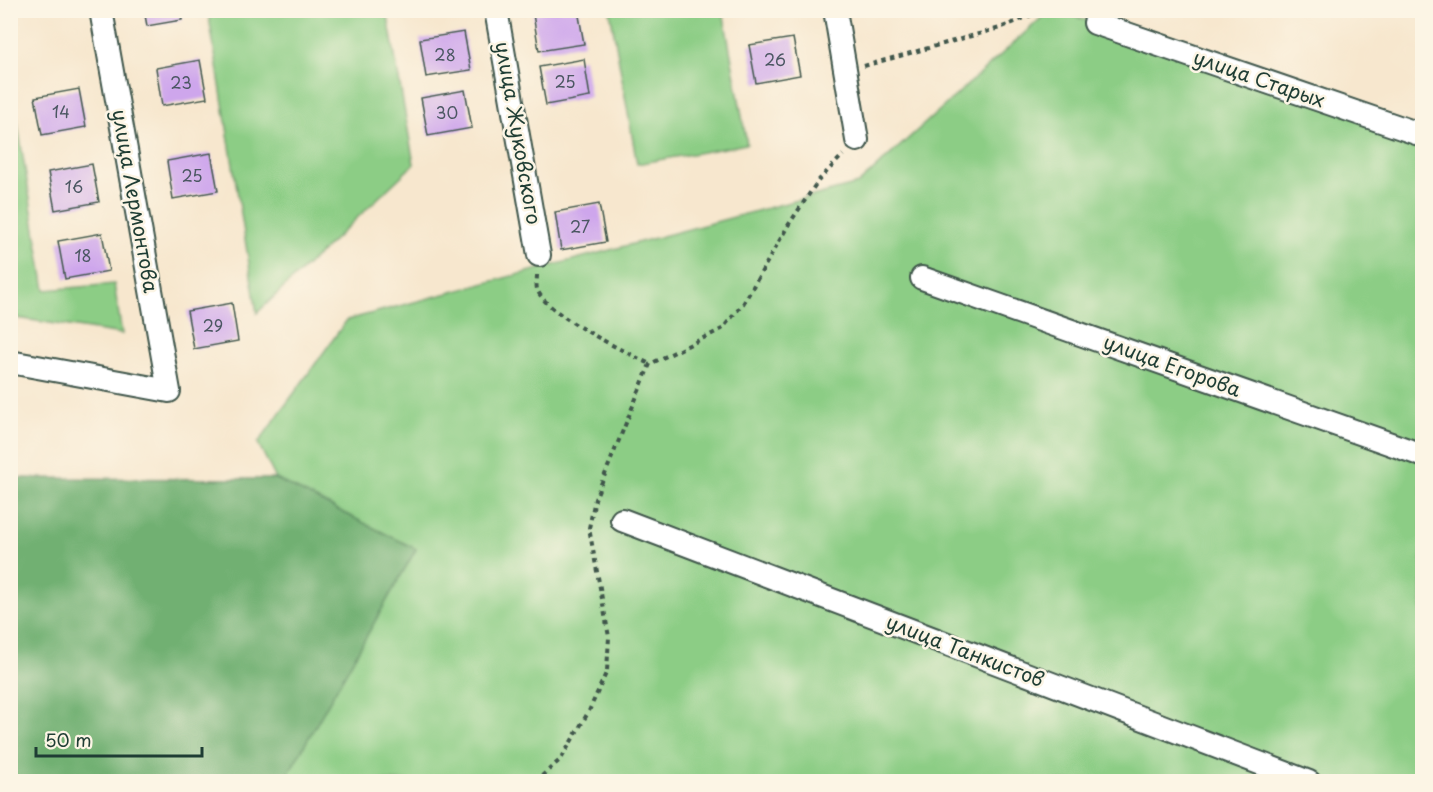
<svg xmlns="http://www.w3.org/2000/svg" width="1433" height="792" font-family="'Playpen Sans',sans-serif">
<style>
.green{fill:#8ccd85;stroke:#56855c;stroke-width:1.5}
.forest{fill:#71b072;stroke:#487653;stroke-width:1.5}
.building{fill:#cea6ec}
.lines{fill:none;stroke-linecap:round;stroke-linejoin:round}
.minor-casing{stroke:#3f564b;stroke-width:26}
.path{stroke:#3f564b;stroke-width:4;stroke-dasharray:4.5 4.5;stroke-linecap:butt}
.minor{stroke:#fff;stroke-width:22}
.labels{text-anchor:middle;stroke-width:5;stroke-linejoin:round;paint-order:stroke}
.number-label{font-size:16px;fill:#4b5762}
.street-label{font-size:20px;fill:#1f3d34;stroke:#fcf5e5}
</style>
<rect width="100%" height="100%" fill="#fcf5e5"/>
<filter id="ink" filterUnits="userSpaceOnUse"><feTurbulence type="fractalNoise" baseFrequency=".0167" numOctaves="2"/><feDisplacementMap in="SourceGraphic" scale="12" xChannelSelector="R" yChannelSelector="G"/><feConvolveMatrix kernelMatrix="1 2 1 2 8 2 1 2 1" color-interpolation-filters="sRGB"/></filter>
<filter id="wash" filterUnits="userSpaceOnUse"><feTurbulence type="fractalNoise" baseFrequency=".008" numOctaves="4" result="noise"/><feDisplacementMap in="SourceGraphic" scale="24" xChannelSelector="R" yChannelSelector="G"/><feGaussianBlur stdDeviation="1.35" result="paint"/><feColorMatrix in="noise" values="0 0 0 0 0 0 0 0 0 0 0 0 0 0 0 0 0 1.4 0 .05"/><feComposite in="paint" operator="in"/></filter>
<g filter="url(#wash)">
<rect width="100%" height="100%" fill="#f7e7ce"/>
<path class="green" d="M208,11H387L414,164L257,313Z
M610,11H723L747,144L637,164Z
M1049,11H1057L1095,23L1422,135V781L564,782L546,775L533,782L284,781L416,549L276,479L258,443L347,320L858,184Z
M11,84L45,290L114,284L122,334L11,317Z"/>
<path class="forest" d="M11,478L276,479L416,549L284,781H11Z"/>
<g id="blocks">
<path class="building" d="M144,10H181L182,20L147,26Z
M550,10H578L584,44L539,51L533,14Z
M464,32L471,70L426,77L420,39Z
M793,38L800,75L756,83L749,45Z
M584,59L590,97L546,105L539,67Z
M200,60L207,98L162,106L156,68Z
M79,89L86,127L42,135L35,97Z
M465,90L472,128L428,136L421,98Z
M211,153L218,191L173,199L167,161Z
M92,164L99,202L55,210L48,172Z
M599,204L606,242L561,250L555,212Z
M102,233L109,271L65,279L58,241Z
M232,303L238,341L194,349L187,311Z"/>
</g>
</g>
<g filter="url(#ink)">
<use href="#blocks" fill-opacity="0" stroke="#3f564b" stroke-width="1.5"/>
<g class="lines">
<defs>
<path id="minor" d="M496,10L539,255
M835,10L857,140
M1095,23L1422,135
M922,278L1422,455
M10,362L169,391L101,10
M622,520L1309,782"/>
</defs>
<use href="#minor" class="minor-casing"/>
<path class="path" d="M864,66L1000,28L1044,10
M537,275C537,279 536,285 537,289C546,315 624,351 650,364
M535,782L561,759L589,711L607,671L609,637L589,528L595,499L650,364L722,329L743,304L789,224L818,181L843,155"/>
<use href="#minor" class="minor"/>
</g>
</g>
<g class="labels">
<g class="number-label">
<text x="445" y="61">28</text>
<text x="775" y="66">26</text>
<text x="565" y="88">25</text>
<text x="181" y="89">23</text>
<text x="61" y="118">14</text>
<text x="447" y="119">30</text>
<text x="192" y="182">25</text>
<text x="74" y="193">16</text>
<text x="580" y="233">27</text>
<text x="83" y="262">18</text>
<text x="213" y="332">29</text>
</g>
<g class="street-label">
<text transform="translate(1259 79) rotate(19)" y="7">улица Старых</text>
<text transform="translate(518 133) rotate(80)" y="7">улица Жуковского</text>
<text transform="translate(135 201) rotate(80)" y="7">улица Лермонтова</text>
<text transform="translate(1172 366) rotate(20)" y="7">улица Егорова</text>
<text transform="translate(965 651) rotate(21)" y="7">улица Танкистов</text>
</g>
</g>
<rect width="1433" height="792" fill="none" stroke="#fcf5e5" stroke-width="36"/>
<path d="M36 747v9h166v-9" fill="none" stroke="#1f3d34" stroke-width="3"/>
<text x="45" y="747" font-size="18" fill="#1f3d34" stroke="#fcf5e5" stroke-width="4.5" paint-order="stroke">50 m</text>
</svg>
